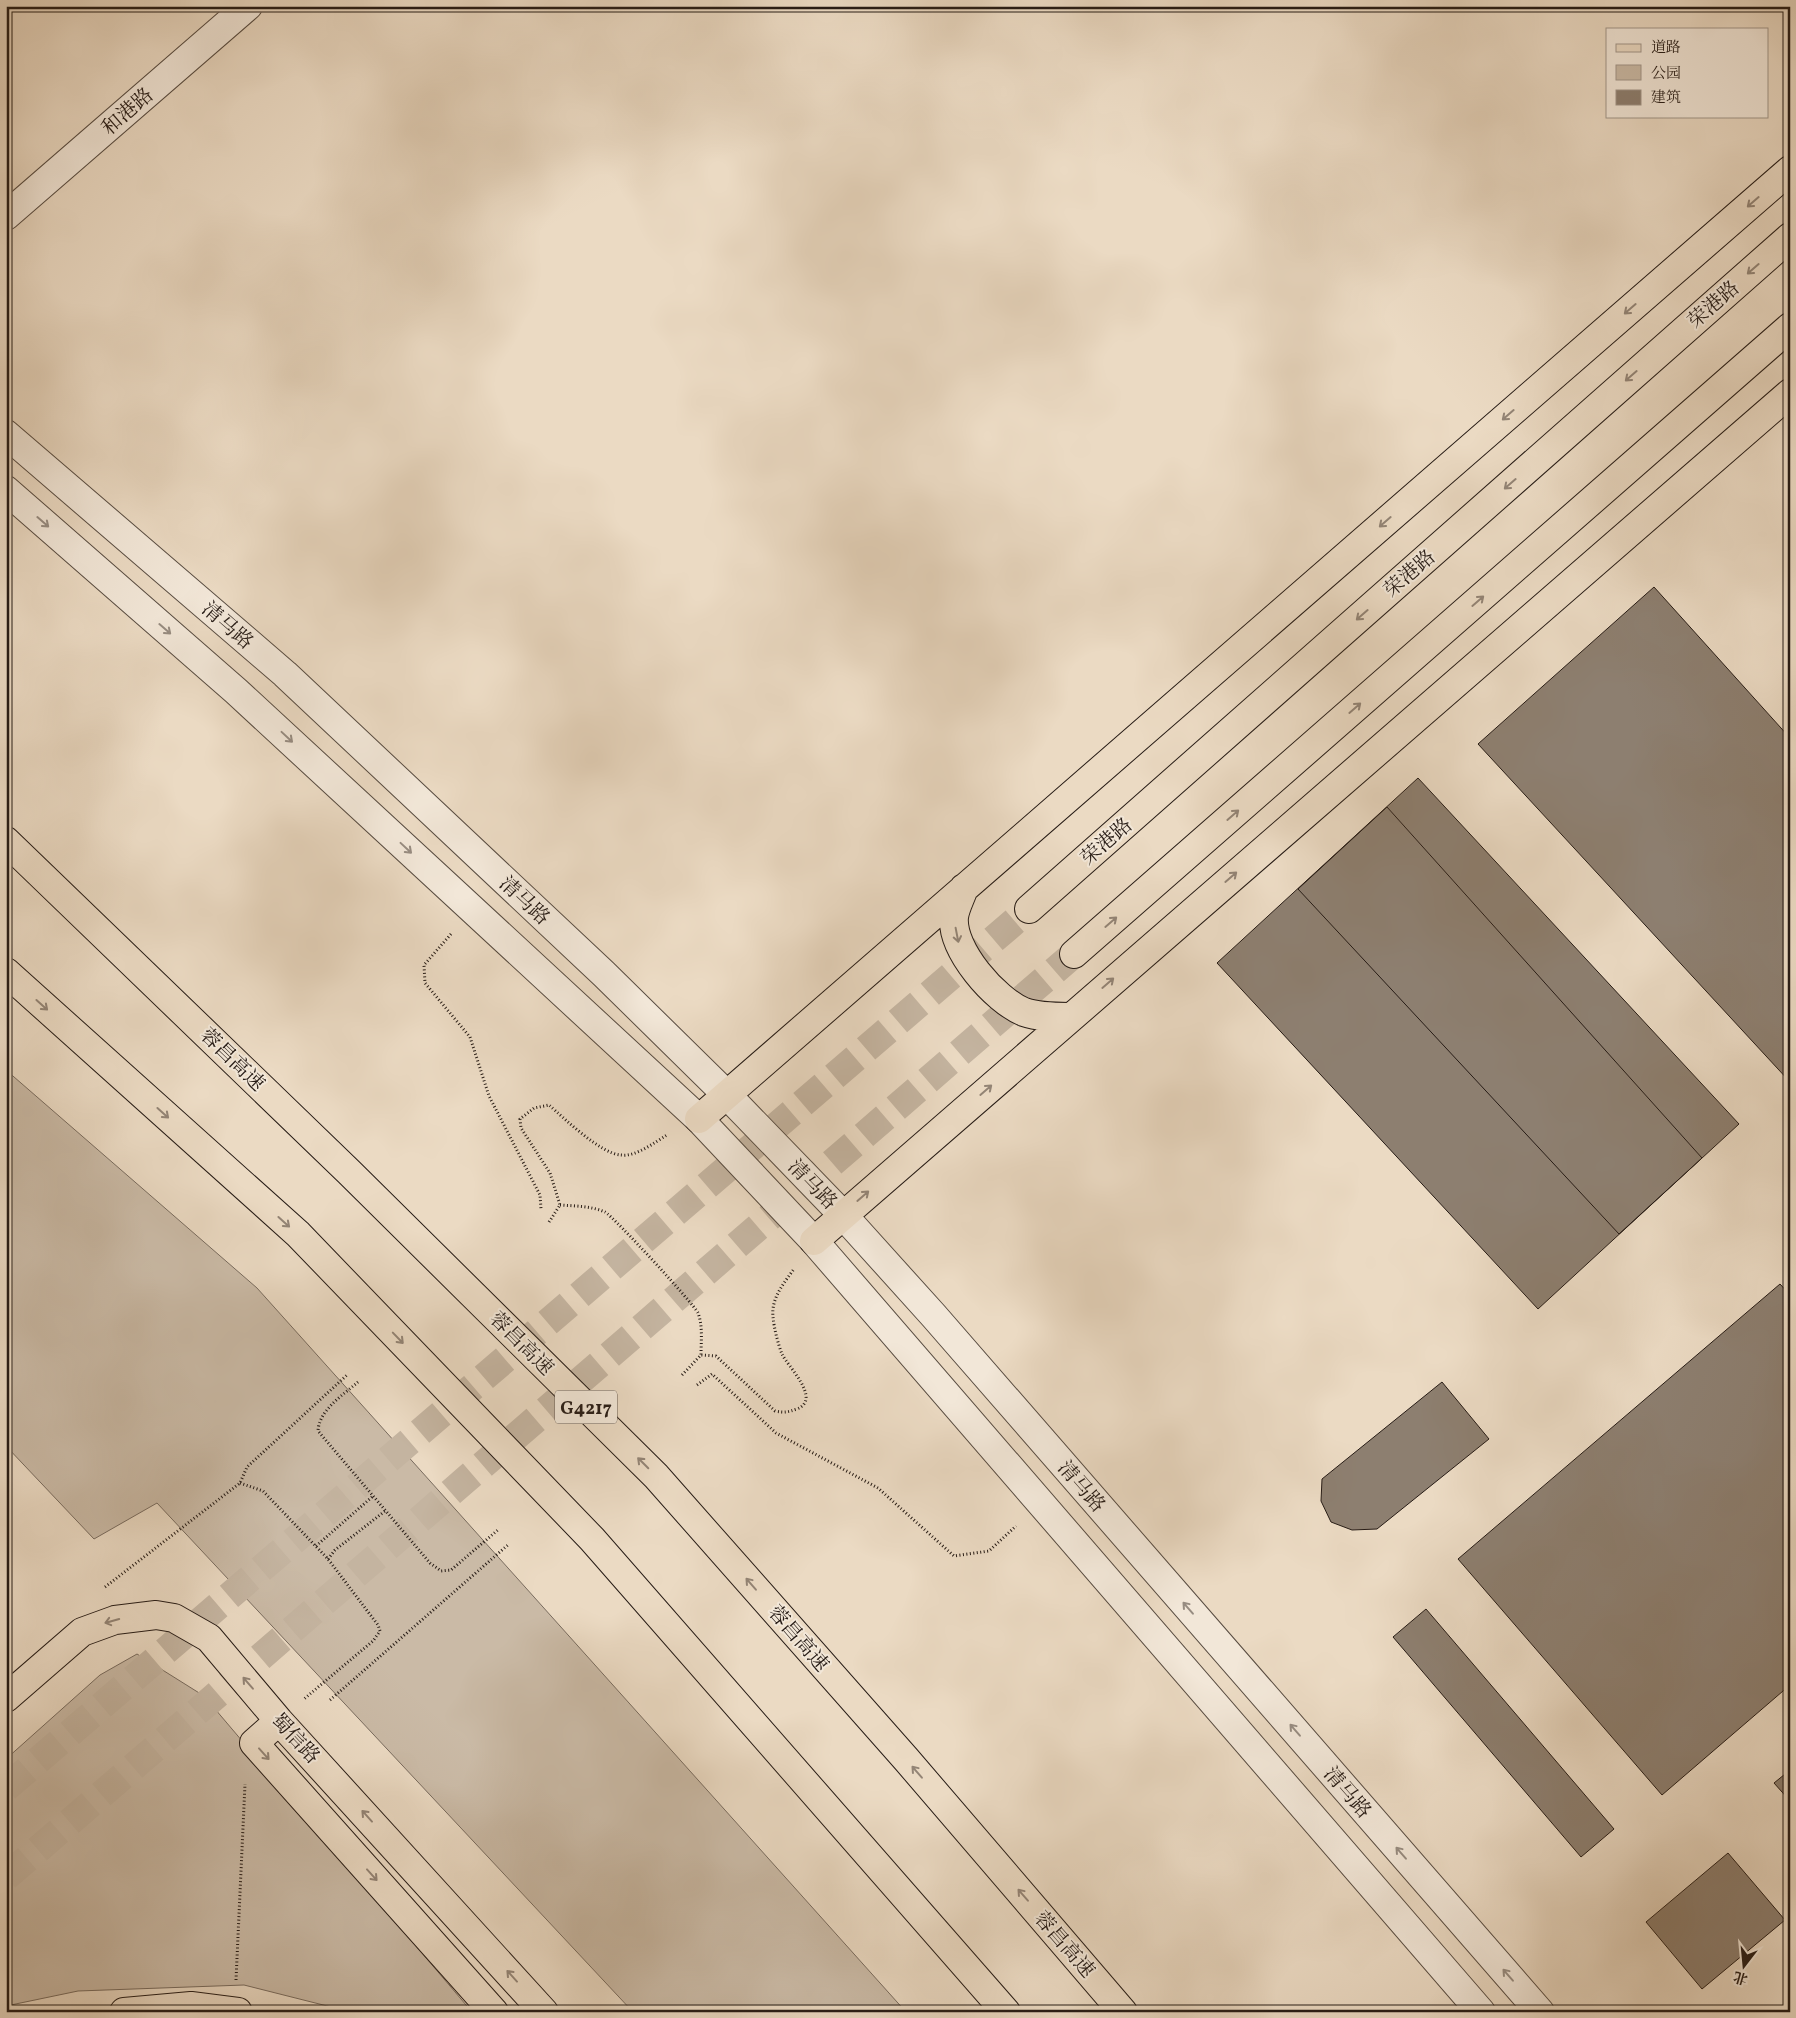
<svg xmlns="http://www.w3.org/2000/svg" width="1796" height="2018" font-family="Vollkorn,'Noto Serif SC',serif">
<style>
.green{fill:#cabaa6;stroke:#786b5e}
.building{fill:#8d7f70;stroke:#271c16}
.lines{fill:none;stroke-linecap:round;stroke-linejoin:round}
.major-tunnel{stroke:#c4b4a0;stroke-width:28;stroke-dasharray:28 14;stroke-linecap:butt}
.minor-casing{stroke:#584c41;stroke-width:30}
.major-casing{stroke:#271c16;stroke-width:30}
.highway-casing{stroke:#271c16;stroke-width:30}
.path{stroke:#271c16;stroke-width:3;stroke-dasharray:1 2.5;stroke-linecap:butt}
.minor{stroke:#f2e7d8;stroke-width:28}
.major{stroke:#ebdac3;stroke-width:28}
.highway{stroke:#ebdac3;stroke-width:28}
.oneway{stroke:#938475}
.oneway2{stroke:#978c81}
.labels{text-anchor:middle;stroke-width:4;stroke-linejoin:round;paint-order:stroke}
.shield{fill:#f2e7d8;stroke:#645950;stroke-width:1}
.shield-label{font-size:19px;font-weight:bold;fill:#271c16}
.street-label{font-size:20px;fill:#271c16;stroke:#f2e7d8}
</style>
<rect width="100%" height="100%" fill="#ebdac3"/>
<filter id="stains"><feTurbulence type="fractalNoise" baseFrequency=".004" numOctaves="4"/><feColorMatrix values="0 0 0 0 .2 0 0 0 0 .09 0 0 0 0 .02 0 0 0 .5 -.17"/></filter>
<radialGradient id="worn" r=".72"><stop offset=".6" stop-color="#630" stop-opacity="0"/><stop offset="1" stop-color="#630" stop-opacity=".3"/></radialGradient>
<path class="green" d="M6,1070L257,1288L906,2012H633L157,1503L94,1539L6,1446Z
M137,1654L204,1696L472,2012H351L244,1985L78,1991L6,2006V1759L100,1675Z"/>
<path class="building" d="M1654,587L1790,738V1082L1478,744Z
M1418,778L1739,1124L1538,1309L1217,963Z
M1387,807L1702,1158L1619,1234L1298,889Z
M1780,1284L1790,1295V1685L1662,1795L1458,1559Z
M1442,1382L1489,1439L1377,1529L1352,1530L1331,1522L1321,1501L1322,1479Z
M1426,1609L1614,1829L1581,1857L1393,1637Z
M1790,1770V1801L1774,1783Z
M1728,1853L1785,1920L1702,1989L1646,1922Z"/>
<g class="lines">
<path class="major-tunnel" d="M6,1788L1029,909
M6,1877L1074,954"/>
<defs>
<path id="minor" d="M6,216L248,6
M6,434L285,674L604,974L727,1095L842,1214L934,1316L1540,2012
M6,490L236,691L699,1119L814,1241L1481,2012"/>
<path id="major" d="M964,888C961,897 955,908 954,917C951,950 995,1000 1024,1012C1038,1017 1055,1017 1069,1017
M1029,909L1790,237
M1074,954L1790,327
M699,1119L1790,170
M814,1241L1790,393
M6,1698L82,1632L115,1620L156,1615L174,1618L209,1638L279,1721L544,2012
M279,1721L254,1743L494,2012
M124,2012L191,2006L238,2012"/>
<path id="highway" d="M6,841L349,1172L656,1476L906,1759L1123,2012
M6,972L298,1234L592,1539L1006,2012"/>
</defs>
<use href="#minor" class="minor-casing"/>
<use href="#major" class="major-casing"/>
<use href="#highway" class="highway-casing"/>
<path class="path" d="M451,934L424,965L425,983L470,1037L489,1096L540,1195L541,1209
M560,1205C575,1206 591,1206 605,1212C614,1217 694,1304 698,1313C703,1326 701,1341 701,1355
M549,1222L560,1205L550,1173L521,1128L520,1119L534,1108L549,1105C565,1119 601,1154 621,1155C636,1157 655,1142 667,1135
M682,1375L701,1355L716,1356L775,1411C785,1413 788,1412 797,1409C822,1399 788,1367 782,1354C778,1344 774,1328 773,1317C771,1298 784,1283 794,1269
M358,1382C343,1395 319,1410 318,1431L430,1563L441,1571L451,1570L499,1529
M697,1385L712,1374L776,1433L878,1488L954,1556L989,1551L1016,1526
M240,1483L263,1491L328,1559L378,1625L380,1631L373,1641L304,1699
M316,1546L372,1497
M328,1559L335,1550L385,1511
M105,1587L240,1483L247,1467L347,1375
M330,1700L509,1544
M236,1980L245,1784"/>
<use href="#minor" class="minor"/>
<use href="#major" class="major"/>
<use href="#highway" class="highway"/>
</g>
<defs><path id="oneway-shaft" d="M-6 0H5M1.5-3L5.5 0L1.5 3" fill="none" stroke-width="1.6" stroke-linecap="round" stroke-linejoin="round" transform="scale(1.25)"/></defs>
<g class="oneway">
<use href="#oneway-shaft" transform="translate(1753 202) rotate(139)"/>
<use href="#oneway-shaft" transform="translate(1753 269) rotate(139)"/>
<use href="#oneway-shaft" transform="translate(1630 309) rotate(139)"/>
<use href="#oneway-shaft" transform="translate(1631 376) rotate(139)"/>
<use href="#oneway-shaft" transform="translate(1508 415) rotate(139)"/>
<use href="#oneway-shaft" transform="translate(1510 484) rotate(139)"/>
<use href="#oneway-shaft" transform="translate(1385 522) rotate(139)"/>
<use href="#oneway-shaft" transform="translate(1478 601) rotate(-41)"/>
<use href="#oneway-shaft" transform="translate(1362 615) rotate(139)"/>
<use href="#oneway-shaft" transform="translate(1355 708) rotate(-41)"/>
<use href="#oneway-shaft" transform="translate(1233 815) rotate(-41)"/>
<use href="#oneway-shaft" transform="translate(1231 877) rotate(-41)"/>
<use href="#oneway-shaft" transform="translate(1111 922) rotate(-41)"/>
<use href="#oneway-shaft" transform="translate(957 935) rotate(79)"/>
<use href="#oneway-shaft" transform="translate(1108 983) rotate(-41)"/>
<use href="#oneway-shaft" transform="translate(42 1005) rotate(42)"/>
<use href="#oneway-shaft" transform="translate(986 1090) rotate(-41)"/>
<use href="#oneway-shaft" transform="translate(163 1113) rotate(42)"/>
<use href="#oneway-shaft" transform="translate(863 1196) rotate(-41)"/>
<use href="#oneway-shaft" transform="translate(284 1222) rotate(42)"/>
<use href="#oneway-shaft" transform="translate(398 1338) rotate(46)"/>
<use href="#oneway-shaft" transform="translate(643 1463) rotate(-135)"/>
<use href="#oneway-shaft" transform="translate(751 1584) rotate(-131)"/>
<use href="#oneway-shaft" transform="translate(112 1621) rotate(164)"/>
<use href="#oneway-shaft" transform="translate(248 1683) rotate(-131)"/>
<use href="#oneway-shaft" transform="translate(264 1754) rotate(48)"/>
<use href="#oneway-shaft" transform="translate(917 1772) rotate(-131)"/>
<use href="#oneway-shaft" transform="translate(367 1816) rotate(-132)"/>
<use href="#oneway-shaft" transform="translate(372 1875) rotate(48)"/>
<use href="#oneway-shaft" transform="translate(1023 1895) rotate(-131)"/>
<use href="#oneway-shaft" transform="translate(512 1976) rotate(-132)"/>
</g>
<g class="oneway2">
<use href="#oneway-shaft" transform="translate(43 522) rotate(41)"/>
<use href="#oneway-shaft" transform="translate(165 629) rotate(41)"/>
<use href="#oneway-shaft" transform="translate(287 737) rotate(43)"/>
<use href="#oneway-shaft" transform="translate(406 848) rotate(43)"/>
<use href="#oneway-shaft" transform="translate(1188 1608) rotate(-131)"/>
<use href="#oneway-shaft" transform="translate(1295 1730) rotate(-131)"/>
<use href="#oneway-shaft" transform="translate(1401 1853) rotate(-131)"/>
<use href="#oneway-shaft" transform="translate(1508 1975) rotate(-131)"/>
</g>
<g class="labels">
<rect class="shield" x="555" y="1390.5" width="62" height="33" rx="4"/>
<g class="shield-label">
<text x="586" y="1414">G4217</text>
</g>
<g class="street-label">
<text transform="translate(127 111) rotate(-41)" y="7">和港路</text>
<text transform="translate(1713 304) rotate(-41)" y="7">荣港路</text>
<text transform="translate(1409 573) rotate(-41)" y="7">荣港路</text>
<text transform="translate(228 625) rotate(41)" y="7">清马路</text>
<text transform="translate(1106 841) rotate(-41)" y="7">荣港路</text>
<text transform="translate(525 900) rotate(43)" y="7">清马路</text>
<text transform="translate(233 1059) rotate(44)" y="7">蓉昌高速</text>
<text transform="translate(813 1184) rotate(46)" y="7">清马路</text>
<text transform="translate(522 1343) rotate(45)" y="7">蓉昌高速</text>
<text transform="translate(1082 1486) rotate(49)" y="7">清马路</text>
<text transform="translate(799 1638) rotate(49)" y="7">蓉昌高速</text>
<text transform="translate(296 1738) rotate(47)" y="7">蜀信路</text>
<text transform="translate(1348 1792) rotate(49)" y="7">清马路</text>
<text transform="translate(1065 1944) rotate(49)" y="7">蓉昌高速</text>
</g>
</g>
<rect width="1796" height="2018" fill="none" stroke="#ebdac3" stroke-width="25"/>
<rect x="8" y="8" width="1781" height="2003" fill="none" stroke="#271c16" stroke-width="2.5"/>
<rect x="12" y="12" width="1771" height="1993" fill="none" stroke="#271c16"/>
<rect x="1606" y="28" width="162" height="90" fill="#f2e7d8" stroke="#a1968a"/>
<rect x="1616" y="44" width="25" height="8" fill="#ebdac3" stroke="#a1968a"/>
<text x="1651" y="52" font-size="15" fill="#271c16">道路</text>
<rect x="1616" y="65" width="25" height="15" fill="#cabaa6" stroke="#a1968a"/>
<text x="1651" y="78" font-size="15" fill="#271c16">公园</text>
<rect x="1616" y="90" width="25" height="15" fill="#8d7f70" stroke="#a1968a"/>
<text x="1651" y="102" font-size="15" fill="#271c16">建筑</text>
<g transform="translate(1744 1966) rotate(196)" stroke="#f2e7d8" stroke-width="4" paint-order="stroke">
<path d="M0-4L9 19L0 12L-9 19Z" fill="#271c16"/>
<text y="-8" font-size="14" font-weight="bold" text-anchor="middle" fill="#271c16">北</text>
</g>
<rect width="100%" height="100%" filter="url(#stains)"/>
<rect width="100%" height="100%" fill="url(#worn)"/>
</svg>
